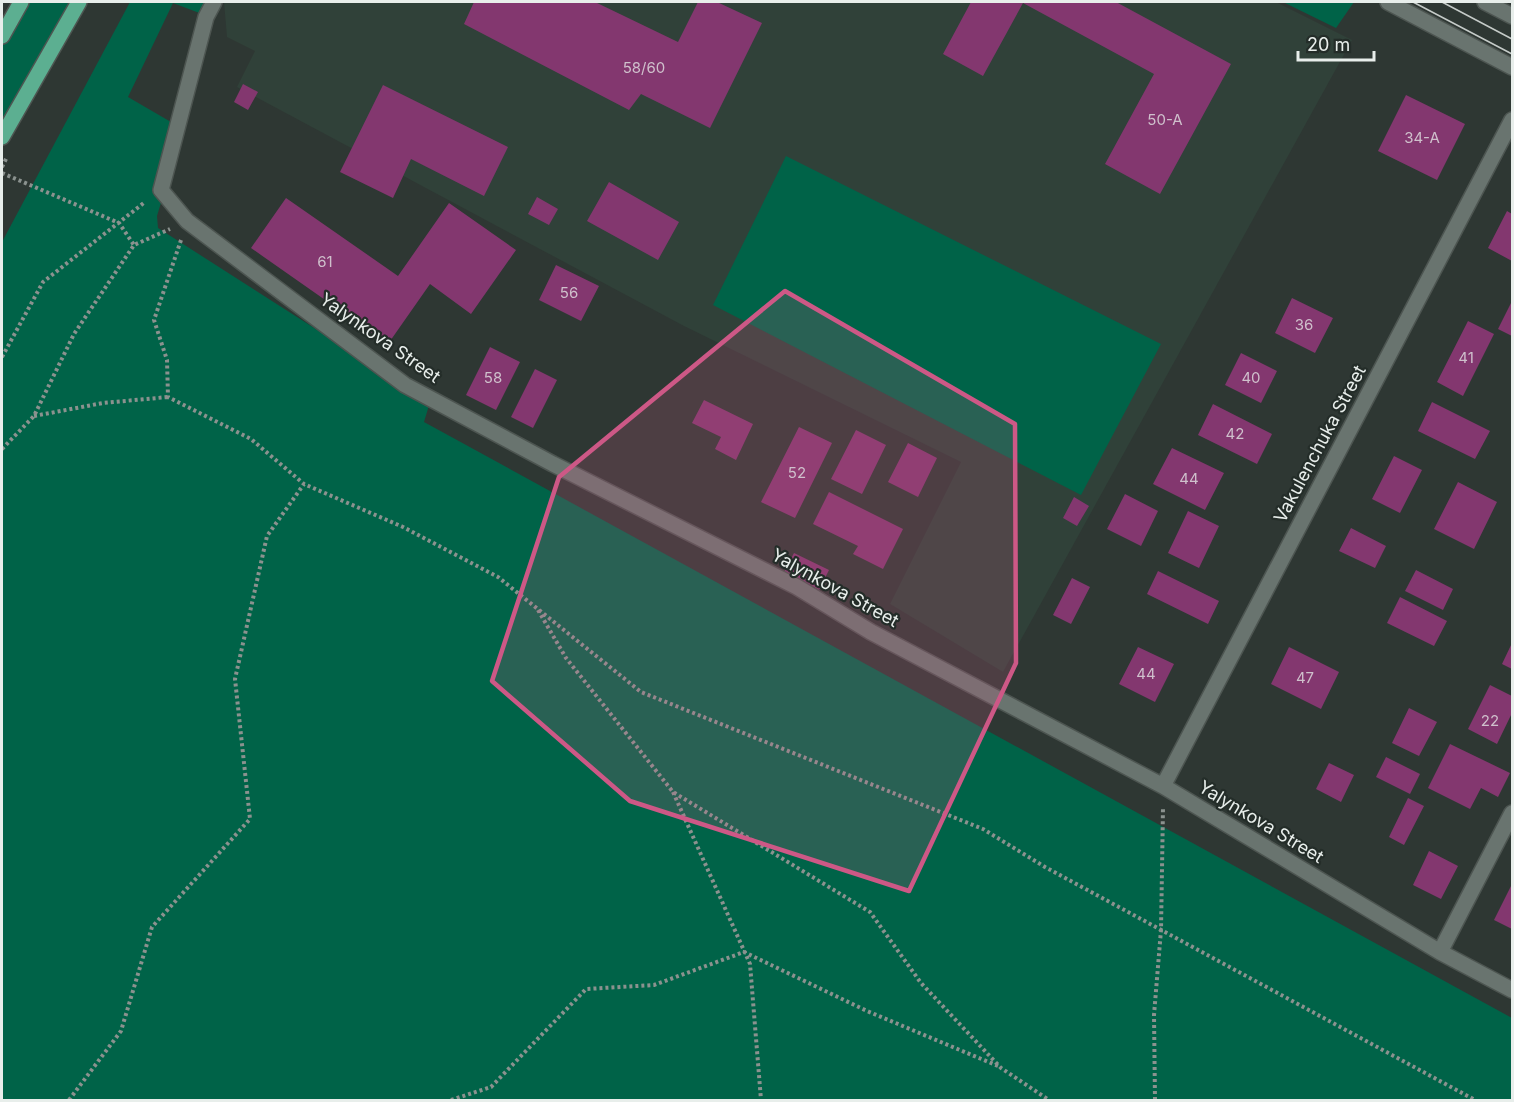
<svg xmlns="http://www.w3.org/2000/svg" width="1514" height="1102" font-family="Inter,sans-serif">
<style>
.built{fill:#304139}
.green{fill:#006348}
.building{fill:#83376f}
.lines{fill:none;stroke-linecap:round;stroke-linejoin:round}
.minor-casing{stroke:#4d5551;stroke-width:18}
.major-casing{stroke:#4d5551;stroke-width:18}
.path{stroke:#8b928f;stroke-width:4;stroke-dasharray:3 3;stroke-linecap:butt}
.minor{stroke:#69746f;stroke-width:15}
.major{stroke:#5caf91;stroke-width:15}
.tram{stroke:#c5cbc8;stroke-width:1.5}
.marked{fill:#cd5886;fill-opacity:0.2;stroke:#cd5886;stroke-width:4.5;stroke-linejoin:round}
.labels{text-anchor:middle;stroke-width:4.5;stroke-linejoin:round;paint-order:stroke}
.number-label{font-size:15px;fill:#cfc0cc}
.street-label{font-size:18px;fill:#e8eeeb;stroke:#242d29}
</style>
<rect width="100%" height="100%" fill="#2e3733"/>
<path class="built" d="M224,2H1276L1352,40L1003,672L890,604L961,462L684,326L237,87L255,51L227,37Z"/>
<path class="green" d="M21,2H79L2,137V36Z
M130,2H208L202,14L173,3L128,97L183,129L157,216L158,228L430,402L424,422L1512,1018V1100H2V242Z
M1283,2H1354L1336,28Z
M786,156L1161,344L1081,495L713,305Z"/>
<path class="building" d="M474,2H595L678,42L698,2H717L762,23L710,128L641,94L629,110L464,24Z
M971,2H1116L1231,64L1160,194L1105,164L1154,74L1023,3L983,76L943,54Z
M243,84L258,92L248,110L234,102Z
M383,85L508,147L484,196L411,159L393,198L340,172Z
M1406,95L1465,124L1437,180L1378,151Z
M609,182L679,222L658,260L587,221Z
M537,197L558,209L549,225L528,214Z
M286,198L398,276L449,203L516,250L471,314L430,284L388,344L251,248Z
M1507,211L1512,214V261L1488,248Z
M556,265L599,286L581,321L539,300Z
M1292,298L1333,318L1315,353L1275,333Z
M1512,301V336L1498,329Z
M1468,321L1494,334L1463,396L1437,382Z
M490,347L520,362L496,410L466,395Z
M1241,353L1277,371L1261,403L1225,385Z
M535,369L557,380L533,428L511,417Z
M704,400L753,424L736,460L715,449L721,437L692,423Z
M1432,402L1490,431L1475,459L1418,431Z
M1213,404L1272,434L1257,464L1198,435Z
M799,427L832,443L795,518L761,502Z
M856,430L886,445L862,494L831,479Z
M908,443L937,458L918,497L888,482Z
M1172,448L1224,473L1205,510L1153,484Z
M1394,456L1422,470L1400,513L1372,499Z
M1458,482L1497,502L1474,549L1434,529Z
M829,492L903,529L883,569L853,554L858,546L813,524Z
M1125,494L1158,511L1141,546L1107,529Z
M1074,497L1089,506L1077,526L1063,518Z
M1188,511L1219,526L1199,568L1168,553Z
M1351,528L1386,546L1375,568L1339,551Z
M794,553L829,570L819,590L784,572Z
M1416,570L1453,589L1443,610L1405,591Z
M1158,571L1219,601L1208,624L1147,594Z
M1072,578L1090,587L1071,624L1053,615Z
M1400,597L1447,621L1434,646L1387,623Z
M1512,643V669L1502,664Z
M1138,647L1174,664L1155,702L1119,684Z
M1289,647L1339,672L1321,709L1271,684Z
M1490,685L1512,696V713L1497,744L1468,729Z
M1409,708L1437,722L1419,756L1392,743Z
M1450,744L1510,773L1498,797L1481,788L1470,809L1428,788Z
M1386,757L1420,774L1410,794L1376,777Z
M1329,763L1354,775L1341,802L1316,789Z
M1408,798L1424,806L1404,845L1389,837Z
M1429,851L1458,866L1441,899L1413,885Z
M1512,884V929L1494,920Z"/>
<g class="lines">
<defs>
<path id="minor" d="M214,2L206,17L161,190L187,221L405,385L553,464L797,587L871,632L1163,786L1440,952L1512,990
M1388,2L1512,67
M1485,2L1512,16
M1163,786L1512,120
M1440,952L1512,813"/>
<path id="major" d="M2,36L21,2
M2,137L79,2"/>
</defs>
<use href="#minor" class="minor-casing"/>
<use href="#major" class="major-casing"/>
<path class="path" d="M2,167L7,157
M2,173L119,223L134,245
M181,240L154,320L167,360L168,397L251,439L304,484L403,527L498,577L641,692L983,829L1045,867L1475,1100
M2,357L43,282L145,202
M34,416L103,403L168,397
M2,449L34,416L74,334L134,245L170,229
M538,610L566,658L673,792L870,912L921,983L1001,1068L1049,1100
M673,792L750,964L761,1100
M69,1100L121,1031L152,927L250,819L235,679L267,536L304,484
M451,1100L491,1087L586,989L654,985L744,952L867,1011L998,1066
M1155,1100L1154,1015L1161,930L1163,808"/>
<use href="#minor" class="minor"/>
<use href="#major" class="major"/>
<path class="tram" d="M1413,2L1512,54
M1442,2L1512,39"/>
</g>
<path class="marked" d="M785,291L1015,424L1016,663L909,891L630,801L492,681L559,477Z"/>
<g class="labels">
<g class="number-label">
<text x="644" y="73">58/60</text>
<text x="1165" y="125">50-А</text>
<text x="1422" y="143">34-А</text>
<text x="325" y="267">61</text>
<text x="569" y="298">56</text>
<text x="1304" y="330">36</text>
<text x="1466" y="363">41</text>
<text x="493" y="383">58</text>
<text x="1251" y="383">40</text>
<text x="1235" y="439">42</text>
<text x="797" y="478">52</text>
<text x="1189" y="484">44</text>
<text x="1146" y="679">44</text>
<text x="1305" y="683">47</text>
<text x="1490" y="726">22</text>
</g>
<g class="street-label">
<text transform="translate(380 338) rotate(35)" y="6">Yalynkova Street</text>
<text transform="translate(1320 444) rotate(-62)" y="6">Vakulenchuka Street</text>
<text transform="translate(835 588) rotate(29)" y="6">Yalynkova Street</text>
<text transform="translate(1261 822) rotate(31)" y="6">Yalynkova Street</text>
</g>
</g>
<rect width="1514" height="1102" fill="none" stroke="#e8eeeb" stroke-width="6"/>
<path d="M1298 51v9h76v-9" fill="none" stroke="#e8eeeb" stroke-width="3"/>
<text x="1307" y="51" font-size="18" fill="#e8eeeb" stroke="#242d29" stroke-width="4.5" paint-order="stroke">20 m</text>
</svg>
